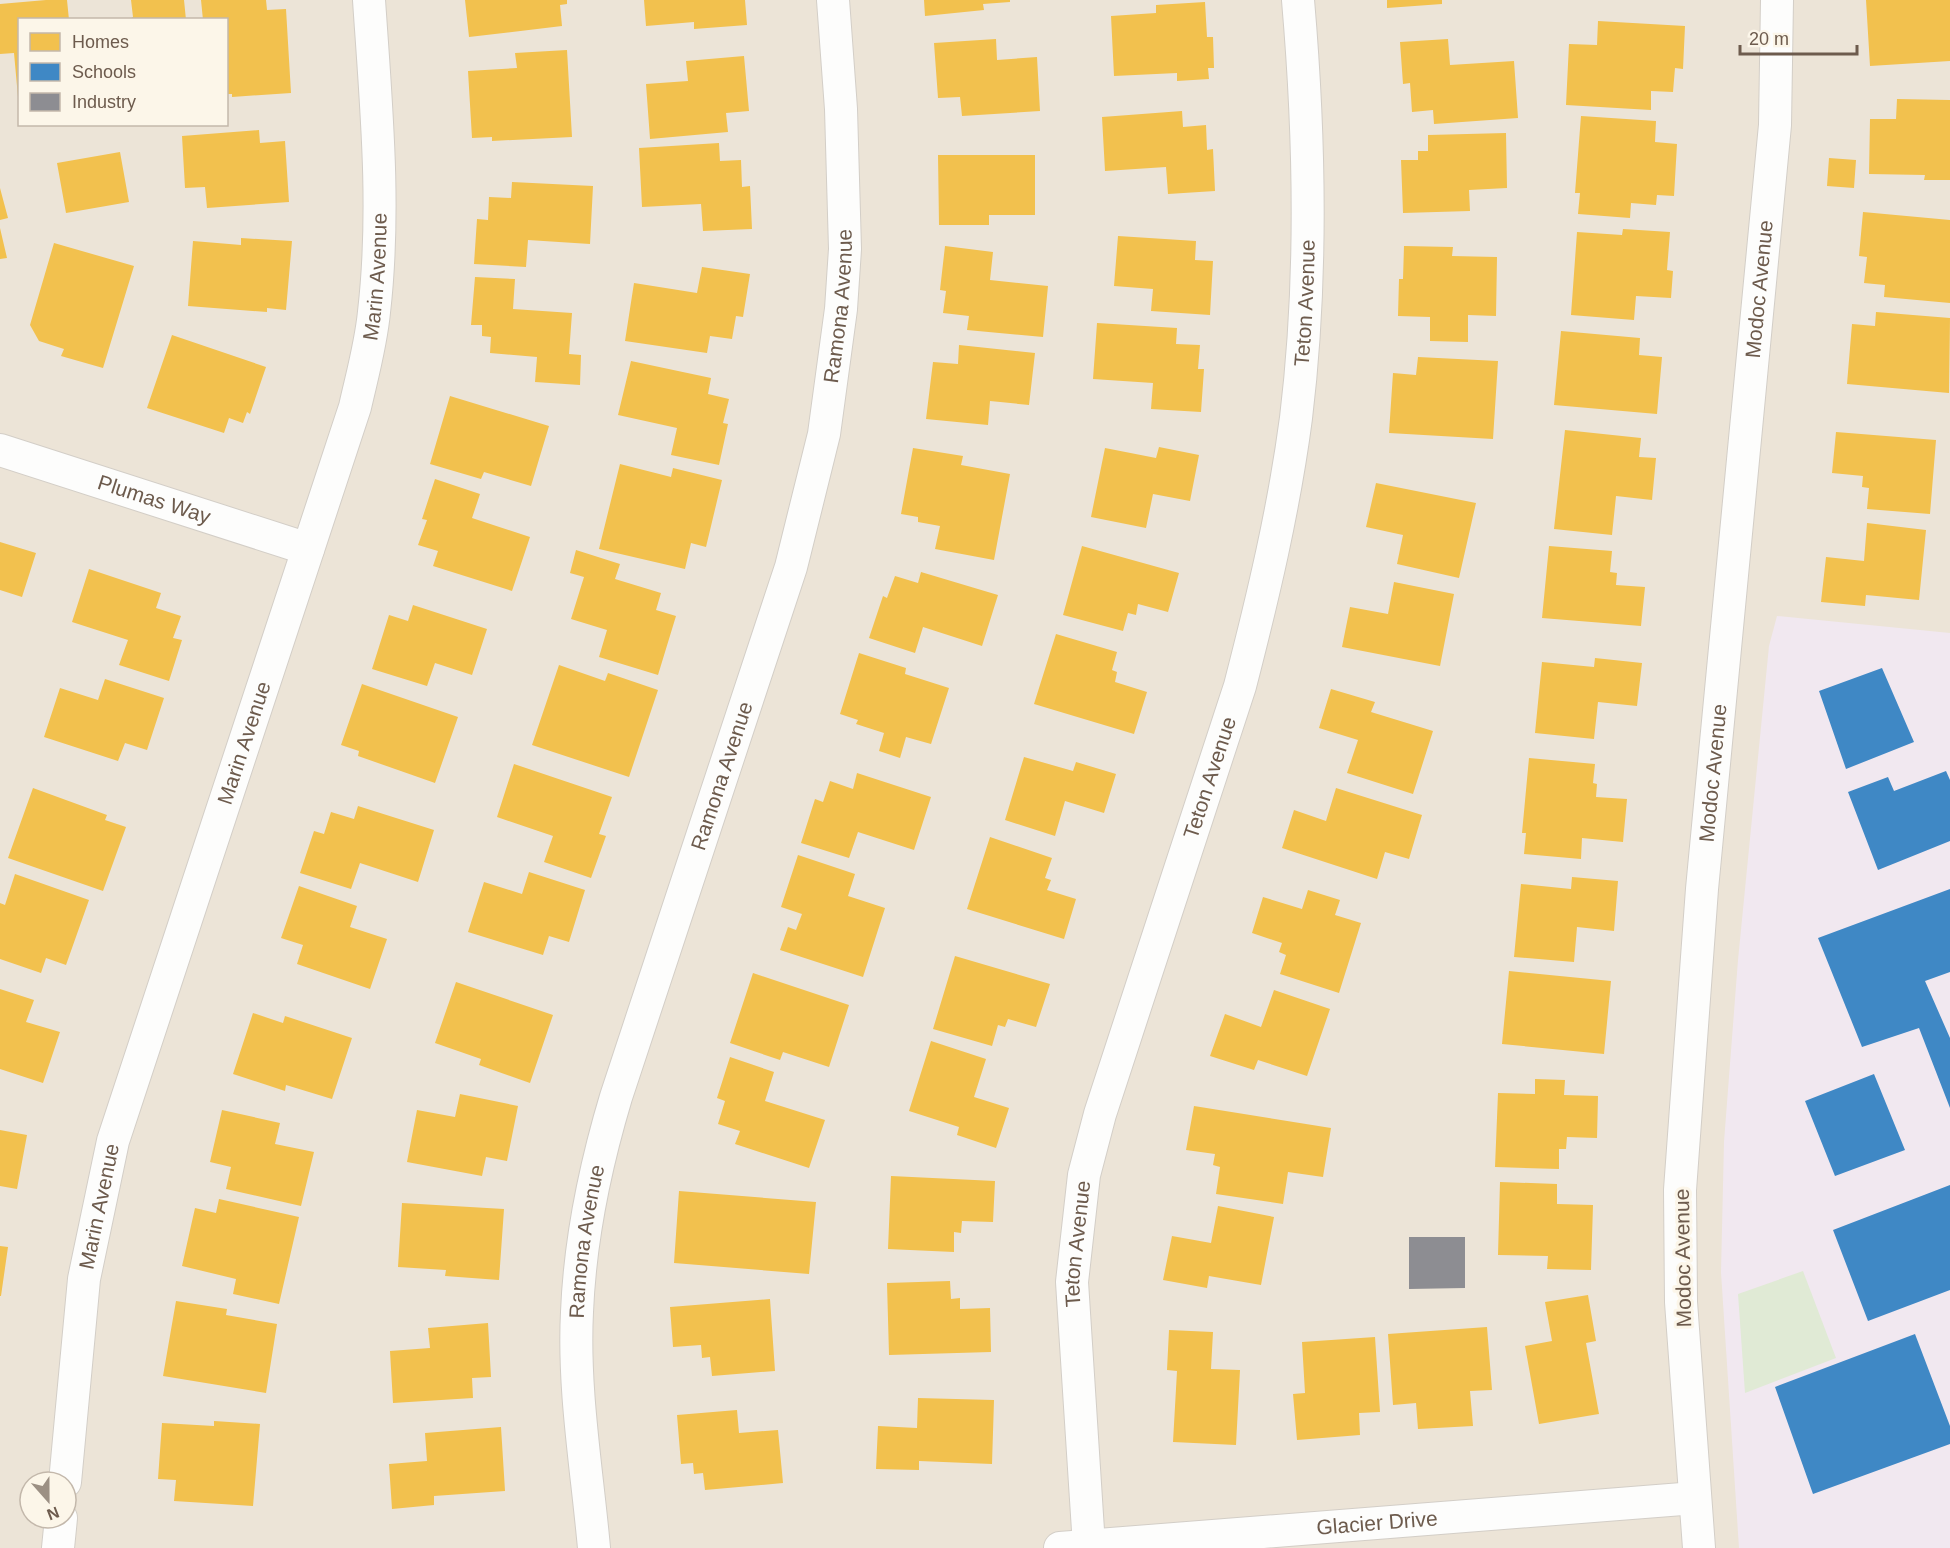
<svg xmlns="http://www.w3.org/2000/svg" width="1950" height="1548" font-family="Helvetica,sans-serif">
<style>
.residential{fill:#ece4d7;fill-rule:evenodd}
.education{fill:#f1e8f0}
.green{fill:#e0ead5}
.homes{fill:#f2c14e}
.schools{fill:#3f88c5}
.industry{fill:#8d8d92}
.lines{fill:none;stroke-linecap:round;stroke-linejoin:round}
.street-casing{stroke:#d3cec7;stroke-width:34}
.street{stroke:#fdfdfc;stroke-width:32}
.labels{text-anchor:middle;stroke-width:6;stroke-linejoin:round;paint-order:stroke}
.street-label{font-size:21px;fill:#6d5b4d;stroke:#fcf6e9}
</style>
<rect width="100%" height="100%" fill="#f4f1e9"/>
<path class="residential" d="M0,0H1950V1548H0ZM20,20H226V124H20ZM30,1482H66V1518H30Z"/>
<path class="education" d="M1777,616L1950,633V1548H1739L1721,1272L1724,1142L1738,960L1769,646Z"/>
<path class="green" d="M1803,1271L1836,1358L1745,1393L1738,1294Z"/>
<path class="homes" d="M46,0H67L69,20H20L18,97L14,53L0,54V4Z
M131,0H184L186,20H128L133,17Z
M201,0H266L267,10L286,9L291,93L232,97V94H226V20H203Z
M465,0H567V4L560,5L562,26L469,37Z
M644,0H745L747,25L694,29V22L646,26Z
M924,0H1010V2L983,4L984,10L925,16Z
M1387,0H1442V4L1387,8Z
M1866,0H1950V61L1870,66Z
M1205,2L1207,37H1213L1214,68H1208L1209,79L1177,81V73L1114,76L1111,16L1156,13V5Z
M1598,21L1685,26L1683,69L1675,68L1673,92L1651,91V110L1566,105L1569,44L1597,45Z
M996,39L997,60L1037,57L1040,111L962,116L960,97L938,98L934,43Z
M1448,39L1450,65L1514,61L1518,118L1434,124L1433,110L1412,112L1410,83L1403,84L1400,42Z
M567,50L572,137L492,141V137L472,138L468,71L517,68L515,53Z
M744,56L749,111L726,113L728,132L650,139L646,84L688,81L686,61Z
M1897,99L1950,100V180H1924L1925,175L1869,174L1870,119H1896Z
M1182,111L1183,127L1206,125L1207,150L1213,149L1215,191L1168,194L1166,167L1105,171L1102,117Z
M1581,116L1656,121L1655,142L1677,144L1674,196L1657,195L1656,205L1631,203L1630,218L1578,214L1580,193H1575Z
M259,130L260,143L285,141L289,202L207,208L205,187L185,188L182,136Z
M1506,133L1507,188L1469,190L1470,211L1403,213L1401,160H1418V151H1428V135Z
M719,143L720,161L741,160L742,187L750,186L752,229L703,231L701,204L642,207L639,148Z
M120,152L129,202L66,213L57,163Z
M938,155H1035V215H989V225H939Z
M1829,158L1856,160L1854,188L1827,186Z
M512,182L593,186L590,244L528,240L526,267L474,264L477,219L488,220L489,197L511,198Z
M0,188L8,218L0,220Z
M1863,212L1950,220V303L1884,297L1885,285L1864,283L1867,257L1859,256Z
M0,228L7,258L0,259Z
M1623,229L1670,232L1667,270L1673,271L1671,298L1636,296L1634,320L1571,315L1577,232L1622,235Z
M1118,236L1196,241L1195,260L1213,261L1210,315L1151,311L1153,289L1114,286Z
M241,238L292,241L286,310L267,308V312L188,306L193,241L241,245Z
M54,243L134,266L103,368L61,356L64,349L39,341L30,325Z
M945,246L993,252L990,280L1048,286L1043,337L967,330L969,316L943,313L946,291L940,290Z
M1404,246L1453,247L1452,256L1497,257L1496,316L1468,315V342L1430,341V317L1398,316L1399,279H1403Z
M702,267L750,274L743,317L736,316L732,339L710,336L707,353L625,341L634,283L697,293Z
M475,277L515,279L513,309L572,313L569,354L581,355L580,385L535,382L537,357L490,353L491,337L482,336V325H471Z
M1876,312L1950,318L1949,393L1847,384L1852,324L1875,326Z
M1097,323L1177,328L1176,344L1200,345L1198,369H1204L1201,412L1151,409L1153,383L1093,379Z
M1561,331L1640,338L1639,355L1662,357L1657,414L1554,405Z
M172,335L266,367L250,414L247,412L243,423L229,418L224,433L147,408Z
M959,345L1035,353L1029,405L990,401L988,425L926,419L933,362L958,364Z
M1418,357L1498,361L1493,439L1389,433L1393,373L1416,375Z
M631,361L711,378L708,394L729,399L723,423L728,424L719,465L671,455L677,428L618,415Z
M450,396L549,426L531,486L484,472L481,479L430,464Z
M1565,430L1641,438L1639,457L1656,458L1652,500L1616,496L1612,535L1554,529Z
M1836,432L1936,440L1930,514L1867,509L1869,488L1862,487L1863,476L1832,473Z
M1159,447L1199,455L1190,501L1153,494L1146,528L1091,517L1105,448L1156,458Z
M913,448L963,456L961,465L1010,474L994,560L935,549L940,526L918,522V517L901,514Z
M620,464L671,477L673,468L722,480L706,547L691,543L685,569L599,549Z
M435,479L480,494L472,518L530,537L512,591L433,566L438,551L418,545L427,520L422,519Z
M1376,483L1476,503L1459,578L1397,564L1403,535L1366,527Z
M1867,523L1926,530L1919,600L1866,595L1865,606L1821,602L1826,557L1864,561Z
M0,542L36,553L22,597L0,590Z
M1082,546L1179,573L1168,612L1138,604L1136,615L1128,613L1123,631L1063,615Z
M1549,546L1612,551L1610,572L1617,573L1616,585L1645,587L1641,626L1542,618Z
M576,550L620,564L615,579L661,593L656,610L676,616L658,675L599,657L607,630L571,619L584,577L570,573Z
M89,569L161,593L156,608L181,616L173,638L182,640L169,681L119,665L128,640L72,622Z
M921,572L998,595L982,646L923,627L915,653L869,638L883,596L887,598L895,576L918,583Z
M1394,582L1454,594L1440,666L1342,647L1350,607L1388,614Z
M413,605L487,629L472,675L435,663L427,686L372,669L389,615L408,621Z
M1056,634L1117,652L1112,670L1117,672L1115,682L1147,692L1134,734L1034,704Z
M859,653L906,668L905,674L949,688L931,744L906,737L900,758L879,751L884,733L856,724L858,720L840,714Z
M1595,658L1642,663L1637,706L1598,702L1594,739L1535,733L1542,662L1594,667Z
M559,665L605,681L608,673L658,690L629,777L532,745Z
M105,679L164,698L147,750L125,743L118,761L44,737L60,688L98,700Z
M362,684L458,717L435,783L358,756L359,751L341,745Z
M1331,689L1375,702L1371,712L1433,731L1413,794L1347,773L1358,740L1319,728Z
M1024,757L1073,771L1076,762L1116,774L1104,813L1065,801L1055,836L1005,820Z
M1529,758L1595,764L1593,783L1597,784L1596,797L1627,799L1623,842L1582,838L1581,859L1524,854L1526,833H1522Z
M514,764L612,797L599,834L606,836L591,878L544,862L553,836L497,817Z
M857,773L931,797L914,850L858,832L849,858L801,843L815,799L823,802L830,781L853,789Z
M33,788L107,815L105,820L126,827L103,891L8,858Z
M1336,788L1422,815L1409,859L1385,852L1377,879L1282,848L1294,810L1326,821Z
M358,806L434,830L418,882L360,863L351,889L300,873L314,831L324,834L331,812L354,819Z
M990,837L1052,858L1045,878L1051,880L1047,890L1076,899L1064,939L967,909Z
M798,855L855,874L848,896L885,908L863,977L780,950L788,927L796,930L802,914L781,907Z
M529,872L585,890L569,942L549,936L543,955L468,932L484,882L522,894Z
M15,874L89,900L66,965L46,958L41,973L0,959V903L5,905Z
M1572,877L1618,881L1614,931L1577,927L1574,962L1514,957L1521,884L1571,889Z
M299,886L357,906L350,927L387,939L370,989L297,964L303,945L281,938Z
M1308,890L1340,900L1335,915L1361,923L1339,993L1280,974L1286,955L1279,952L1282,943L1252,933L1263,897L1302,909Z
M955,956L1050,984L1036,1027L1008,1019L1005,1027L998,1025L992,1046L933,1029Z
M1509,971L1611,981L1604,1054L1502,1044Z
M753,973L849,1005L829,1067L783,1052L780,1060L730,1043Z
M456,982L553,1015L530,1083L479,1065L481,1059L435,1043Z
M0,989L34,1000L26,1022L60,1032L43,1083L0,1069Z
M1274,990L1330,1009L1307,1076L1258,1060L1254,1070L1210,1056L1225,1014L1261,1027Z
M253,1013L283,1023L285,1016L352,1038L332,1099L286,1085L285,1091L233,1074Z
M931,1041L986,1059L974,1097L1009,1108L996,1148L957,1135L959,1127L909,1111Z
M730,1057L774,1072L765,1101L825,1120L809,1168L735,1144L740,1131L718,1124L725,1101L717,1098Z
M1535,1079L1565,1080L1564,1095L1598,1096L1597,1138L1567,1137L1566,1149H1559V1169L1495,1167L1498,1093L1535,1094Z
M460,1094L518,1106L507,1161L486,1157L482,1176L407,1162L417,1110L455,1117Z
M1194,1106L1331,1128L1323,1177L1288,1172L1283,1204L1216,1194L1220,1167L1213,1165L1215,1154L1186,1150Z
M222,1110L280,1123L275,1144L314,1152L301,1206L226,1189L231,1167L210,1162Z
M0,1130L27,1135L17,1189L0,1186Z
M891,1176L995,1181L993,1222L962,1221L961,1233L954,1232V1252L888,1249Z
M1500,1182L1557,1184V1204L1593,1205L1591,1270L1547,1269L1548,1256L1498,1255Z
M679,1191L816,1202L809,1274L674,1263Z
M219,1199L299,1217L279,1304L233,1294L236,1279L182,1266L195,1208L216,1213Z
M402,1203L504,1209L499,1280L445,1276L446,1270L398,1267Z
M1218,1206L1274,1217L1261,1285L1209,1276L1207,1288L1163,1280L1172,1236L1211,1243Z
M0,1246L8,1247L1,1296H0Z
M950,1281L951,1299L960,1298V1309L990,1308L991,1352L889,1355L887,1283Z
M1588,1295L1596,1341L1586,1343L1599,1414L1539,1424L1525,1346L1552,1341L1545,1302Z
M770,1299L775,1371L712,1376L710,1357L702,1358L701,1345L673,1347L670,1307Z
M176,1301L227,1309L226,1315L277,1324L266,1393L163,1376Z
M488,1323L491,1377L472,1378L473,1398L393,1403L390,1351L430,1348L428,1328Z
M1487,1327L1492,1390L1470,1391L1473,1426L1418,1429L1416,1403L1393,1405L1388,1334Z
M1169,1330L1213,1332L1211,1369L1240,1370L1236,1445L1173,1442L1177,1371L1167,1370Z
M1375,1337L1380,1412L1359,1413L1360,1435L1297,1440L1293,1394L1305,1393L1302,1342Z
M918,1398L994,1400L992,1464L919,1461V1470L876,1469L878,1426L917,1428Z
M737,1410L739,1433L778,1430L783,1483L705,1490L703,1473L694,1474L693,1463L681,1464L677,1415Z
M214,1421L260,1424L253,1506L174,1501L176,1480L158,1479L162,1423L214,1426Z
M501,1427L505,1491L434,1496V1505L392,1509L389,1464L427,1461L425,1433Z"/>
<path class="schools" d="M1882,668L1914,742L1846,769L1819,691Z
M1946,771L1950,780V841L1878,870L1848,792L1888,777L1894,791Z
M1950,889V972L1925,981L1950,1038V1108L1919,1028L1862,1047L1818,938Z
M1874,1074L1905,1150L1835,1176L1805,1101Z
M1950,1185V1290L1868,1321L1833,1230Z
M1915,1334L1950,1426V1444L1813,1494L1775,1387Z"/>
<path class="industry" d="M1409,1237H1465V1288L1409,1289Z"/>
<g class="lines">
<defs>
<g id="street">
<path id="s1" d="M0,450L308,549"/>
<path id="s2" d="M65,1482L84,1279L113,1141L355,407C362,376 371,344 374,312C386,208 376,104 369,0"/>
<path id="s3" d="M1089,1546L1072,1282L1084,1175L1100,1114L1240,686C1263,597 1284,509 1296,418C1313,279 1310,139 1298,0"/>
<path d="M58,1548L61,1518"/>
<path id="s4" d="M594,1548C587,1470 573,1390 577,1312C580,1238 595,1167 616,1097L791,567L824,434L841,309L845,249L841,109L833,0"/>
<path id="s5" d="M1060,1548L1695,1498"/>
<path id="s6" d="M1699,1548L1681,1302L1680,1190L1702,889L1775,125L1777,0"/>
</g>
</defs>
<use href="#street" class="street-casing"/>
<use href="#street" class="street"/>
</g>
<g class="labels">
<g class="street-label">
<text dy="7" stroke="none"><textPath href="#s2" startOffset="1250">Marin Avenue</textPath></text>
<text dy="7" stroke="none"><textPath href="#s6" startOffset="1263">Modoc Avenue</textPath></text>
<text dy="7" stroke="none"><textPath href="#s3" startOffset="1275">Teton Avenue</textPath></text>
<text dy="7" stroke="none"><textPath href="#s4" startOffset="1280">Ramona Avenue</textPath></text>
<text dy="7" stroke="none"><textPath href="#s1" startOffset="162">Plumas Way</textPath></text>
<text dy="7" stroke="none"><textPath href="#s2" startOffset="764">Marin Avenue</textPath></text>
<text dy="7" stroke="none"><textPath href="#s6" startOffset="777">Modoc Avenue</textPath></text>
<text dy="7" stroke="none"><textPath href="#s4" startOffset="794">Ramona Avenue</textPath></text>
<text dy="7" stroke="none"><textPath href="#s3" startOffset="789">Teton Avenue</textPath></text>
<text dy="7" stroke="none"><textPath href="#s2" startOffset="278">Marin Avenue</textPath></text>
<text dy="7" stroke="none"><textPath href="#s4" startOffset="308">Ramona Avenue</textPath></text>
<text dy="7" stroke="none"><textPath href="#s3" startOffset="303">Teton Avenue</textPath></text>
<text transform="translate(1683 1258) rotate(-91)" y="7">Modoc Avenue</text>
<text dy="7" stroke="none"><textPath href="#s5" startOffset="318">Glacier Drive</textPath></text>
</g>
</g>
<rect x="18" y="18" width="210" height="108" fill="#fcf6e9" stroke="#c3b8ab" stroke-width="1.5"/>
<rect x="30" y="33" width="30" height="18" fill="#f2c14e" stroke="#c3b8ab" stroke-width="1.5"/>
<text x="72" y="48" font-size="18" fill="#6d5b4d">Homes</text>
<rect x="30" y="63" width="30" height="18" fill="#3f88c5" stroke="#c3b8ab" stroke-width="1.5"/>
<text x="72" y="78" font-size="18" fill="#6d5b4d">Schools</text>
<rect x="30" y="93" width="30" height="18" fill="#8d8d92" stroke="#c3b8ab" stroke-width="1.5"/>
<text x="72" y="108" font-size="18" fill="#6d5b4d">Industry</text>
<g transform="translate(48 1500) rotate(159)"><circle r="28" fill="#fcf6e9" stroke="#c3b8ab" stroke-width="1.5"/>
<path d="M0-4.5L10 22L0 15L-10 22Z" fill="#9c9084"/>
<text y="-9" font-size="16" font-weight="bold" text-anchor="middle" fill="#6d5b4d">N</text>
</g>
<path d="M1740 45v9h117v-9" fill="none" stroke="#6d5b4d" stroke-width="3"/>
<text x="1749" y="45" font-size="18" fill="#6d5b4d" stroke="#fcf6e9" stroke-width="4.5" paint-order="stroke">20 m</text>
</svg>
